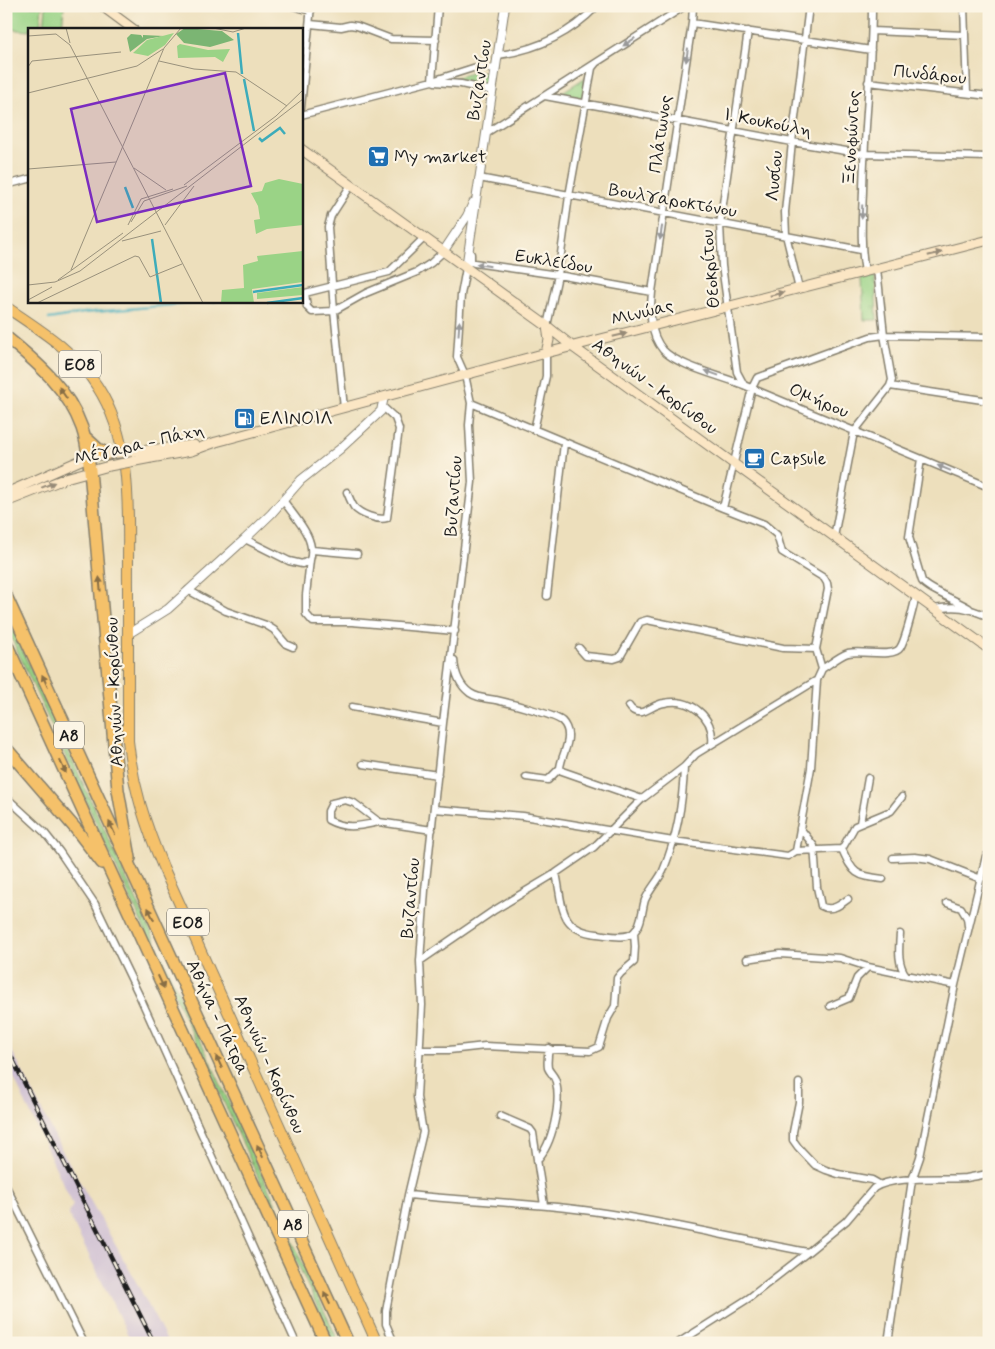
<svg xmlns="http://www.w3.org/2000/svg" width="995" height="1349" font-family="Mynerve,sans-serif">
<style>
.railway{fill:#cdbed2}
.grass{fill:url(#grass-dots);stroke:#5b7851}
.park{fill:url(#park-tufts);stroke:#5b7851}
.garden{fill:#9ad386;stroke:#5b7851}
.lines{fill:none;stroke-linecap:round;stroke-linejoin:round}
.stream{stroke:#3dacba;stroke-width:2.5}
.minor-casing{stroke:#847e6c;stroke-width:9}
.tertiary-casing{stroke:#847e6c;stroke-width:10}
.secondary-casing{stroke:#847e6c;stroke-width:11}
.primary-casing{stroke:#847e6c;stroke-width:12}
.motorway-casing{stroke:#847e6c;stroke-width:14}
.minor{stroke:#fff;stroke-width:6}
.tertiary{stroke:#fff;stroke-width:8}
.secondary{stroke:#fbe6c4;stroke-width:9}
.primary{stroke:#f5c16b;stroke-width:10}
.motorway{stroke:#f5c16b;stroke-width:11}
.rail-casing{stroke:#1c1c1c;stroke-width:4.5}
.rail{stroke:#fcf5e5;stroke-width:2.5;stroke-dasharray:8;stroke-linecap:butt}
.secondary-bridge-casing{stroke:#847e6c;stroke-width:11;stroke-linecap:butt}
.secondary-bridge{stroke:#fbe6c4;stroke-width:9}
.oneway{fill:#999}
.oneway2{fill:#978b78}
.oneway3{fill:#886e44}
.labels{text-anchor:middle;stroke-width:4.5;stroke-linejoin:round;paint-order:stroke}
.shield{fill:#fcf5e5;stroke:#5f5d58;stroke-width:1}
.shield-label{font-size:16px;font-weight:bold;fill:#1c1c1c}
.street-label{font-size:18px;fill:#1c1c1c;stroke:#fcf5e5}
.poi-label{font-size:18px;fill:#1c1c1c;stroke:#fcf5e5;text-anchor:start}
.inset-river{fill:none;stroke:#3dacba;stroke-width:2.5}
.inset-road{fill:none;stroke:#99917c;stroke-width:1}
.view{fill:#7b2cbf;fill-opacity:0.15;stroke:#7b2cbf;stroke-width:2.5}
.inset-edge{fill:none;stroke:#1c1c1c;stroke-width:2.5}
</style>
<defs>
<pattern id="grass-dots" width="8" height="8" patternUnits="userSpaceOnUse" patternTransform="scale(1.25)"><rect width="8" height="8" fill="#9ad386"/><path d="M2 2h.1M6 6h.1" fill="none" stroke="#84b573" stroke-width="1.8" stroke-linecap="round"/></pattern>
<pattern id="park-tufts" width="24" height="20" patternUnits="userSpaceOnUse" patternTransform="scale(1.25)"><rect width="24" height="20" fill="#9ad386"/><path d="M3 7l-1-3M5 7V3M7 7l1-3M15 17l-1-3M17 17v-4M19 17l1-3" fill="none" stroke="#84b573"/></pattern>
</defs>
<rect width="100%" height="100%" fill="#fcf5e5"/>
<filter id="ink" filterUnits="userSpaceOnUse"><feTurbulence type="fractalNoise" baseFrequency=".02" numOctaves="2"/><feDisplacementMap in="SourceGraphic" scale="10" xChannelSelector="R" yChannelSelector="G"/><feConvolveMatrix kernelMatrix="1 2 1 2 8 2 1 2 1" color-interpolation-filters="sRGB"/></filter>
<filter id="wash" filterUnits="userSpaceOnUse"><feTurbulence type="fractalNoise" baseFrequency=".0096" numOctaves="4" result="noise"/><feDisplacementMap in="SourceGraphic" scale="20" xChannelSelector="R" yChannelSelector="G"/><feGaussianBlur stdDeviation="1.12" result="paint"/><feColorMatrix in="noise" values="0 0 0 0 0 0 0 0 0 0 0 0 0 0 0 0 0 1.4 0 .05"/><feComposite in="paint" operator="in"/></filter>
<g filter="url(#wash)">
<rect width="100%" height="100%" fill="#eddfbc"/>
<path class="railway" d="M6,1039L59,1145L133,1276L168,1343H132L69,1215L70,1210L73,1205L13,1076L6,1072Z"/>
<path class="grass" d="M475,72L490,73L487,87L454,78Z
M6,615L339,1343H334L6,626Z"/>
<path class="park" d="M585,78L583,99L561,93L583,79Z
M875,276L877,320H864L862,279Z"/>
<path class="garden" d="M6,6H42L40,29H29V31L6,29Z
M46,6H64L62,29H44Z"/>
<g class="lines">
<path class="stream" d="M49,319L84,313L215,301"/>
</g>
</g>
<g filter="url(#ink)">
<g class="lines">
<defs>
<path id="minor" d="M293,6L311,11
M693,6L692,23L652,292C650,313 649,333 663,350C677,366 725,377 746,386C827,419 908,453 989,487
M964,6L967,93
M692,23L871,50
M310,24L341,27L350,25L357,26L391,39L436,40
M872,31L965,35
M498,55C536,50 570,34 597,6
M432,81L438,6
M435,82L461,84L493,91
M868,82L989,96
M545,96L792,142L864,154L989,157
M301,107L311,6
M301,115L432,81L473,68L479,67L496,69
M486,133L685,6
M479,178L861,250
M6,185L29,179
M471,254V262L474,263L558,275L652,292
M865,272C860,245 862,218 863,191C864,129 872,68 872,6
M799,289L786,235L785,212L792,142L809,6
M301,293H305L307,307L312,312L334,311L366,293L417,272L431,263L443,252
M305,293L389,272L424,238
M547,326L558,275L569,196L590,79L592,68L596,63
M744,385L737,372L722,266L720,224L748,31
M890,386L989,401
M344,408L334,311L328,227L331,216L351,185
M534,430L546,376V353
M921,459L909,537L922,581C927,589 958,601 969,608
M347,492C349,497 351,502 354,507C360,514 378,521 387,518L399,429L395,418L383,407
M723,508L752,388L757,378L870,337L884,335L989,337
M834,537L854,432L890,386L892,380L884,335L877,269
M245,539L289,561L302,564L310,560C317,538 294,517 283,500
M312,550L357,554
M310,560L306,595V614L313,622H352L455,631
M188,590L226,611L266,625L274,630L286,644L293,647
M547,596L564,443
M933,609C957,605 967,607 989,617
M579,648L586,656L614,659L620,657L640,622L647,620L783,648L816,649
M454,660C455,673 459,685 470,693C477,698 488,699 496,700C509,703 553,714 562,721C565,724 568,730 568,735C569,746 561,757 560,768L562,771L642,799
M822,669C830,664 839,656 848,653C861,650 894,658 900,648C906,639 913,608 916,596
M629,706C632,711 636,713 642,712C649,710 656,704 664,703C689,697 715,716 712,744
M352,707L443,723
M363,764L438,775
M526,777L548,780L560,768
M6,797L44,832L59,851L95,904L140,997L296,1343
M434,809L523,816L673,841L788,856L796,851L811,768L817,680
M379,822C360,826 346,830 328,820V811L332,803L345,800L354,803L379,822L432,830
M860,823L868,778
M800,828L814,846L817,887L821,906C831,912 840,905 848,899
M842,849C853,874 856,876 883,879
M796,851L842,849L855,826L891,811L902,797
M893,858L915,857L930,859L981,879
M556,873C563,904 558,930 597,934C607,935 627,940 634,932C642,925 642,909 645,900C650,889 658,881 663,871C677,837 683,803 684,767
M947,903L961,908L967,918L968,926
M900,934C899,947 897,964 906,975
M747,959L780,954L840,958L868,967L955,985
M420,961L425,890L443,723L472,482L469,425L471,403L465,375L457,357L461,295L466,268
M830,1006L849,998L857,978L868,967
M419,1050H449L485,1046L590,1051L599,1047L608,1018L615,1006L617,978L621,973L634,962L635,947L634,933
M799,1083V1102L793,1132V1140L798,1147L815,1165L826,1170L838,1174L872,1180L879,1184
M500,1116L530,1129L533,1133L544,1205
M537,1160C553,1144 561,1103 556,1082C555,1076 550,1073 548,1068C547,1062 548,1054 549,1048
M6,1186L84,1343
M408,1195C471,1201 535,1203 598,1212C668,1222 738,1239 808,1252L846,1221L874,1188C894,1175 941,1180 966,1178C973,1177 981,1175 989,1174
M394,1343L386,1324V1311L408,1195L423,1132L417,1097L422,1005L420,961L493,911L556,873L594,847L642,799L684,767L696,754L817,680L822,669L816,649L828,589L827,583L824,578L782,552L777,535L764,524L723,508L471,403
M678,1343L749,1298L808,1252
M888,1343L912,1180L920,1157L955,985L986,856"/>
<path id="tertiary" d="M443,252L467,216L473,203
M466,268L505,6
M128,634L168,609L245,539L271,514L301,480L340,449L381,411L384,397"/>
<path id="secondary" d="M102,6L133,29
M301,149L547,326L573,347L989,649
M546,353L549,340L547,326
M149,450L194,445
M151,458L191,451L216,442L546,353L989,240
M6,493L88,457L108,454
M6,502L69,477L109,466"/>
<path id="primary" d="M6,307C40,330 75,351 97,386C136,446 127,521 128,589C128,640 128,690 128,741C133,787 145,824 163,867L377,1343"/>
<path id="motorway" d="M6,337C38,363 68,389 82,428C87,442 88,456 90,470L118,790L130,858
M85,437L98,449L108,454
M6,596L348,1343
M6,643L326,1343
M6,748L75,828L102,863"/>
</defs>
<use href="#minor" class="minor-casing"/>
<use href="#tertiary" class="tertiary-casing"/>
<use href="#secondary" class="secondary-casing"/>
<use href="#primary" class="primary-casing"/>
<use href="#motorway" class="motorway-casing"/>
<use href="#minor" class="minor"/>
<use href="#tertiary" class="tertiary"/>
<use href="#secondary" class="secondary"/>
<use href="#primary" class="primary"/>
<use href="#motorway" class="motorway"/>
<defs>
<path id="rail" d="M6,1046L154,1343"/>
</defs>
<use href="#rail" class="rail-casing"/>
<use href="#rail" class="rail"/>
<defs>
<path id="secondary-bridge" d="M108,454L149,450
M109,466L151,458"/>
</defs>
<use href="#secondary-bridge" class="secondary-bridge-casing"/>
<use href="#secondary-bridge" class="secondary-bridge"/>
</g>
<defs><path id="oneway-solid" d="M-6-.8H1V-3.2L6.5 0L1 3.2V.8H-6Z" transform="scale(1.25)"/></defs>
<g class="oneway">
<use href="#oneway-solid" transform="translate(629 42) rotate(147)"/>
<use href="#oneway-solid" transform="translate(687 55) rotate(98)"/>
<use href="#oneway-solid" transform="translate(862 212) rotate(92)"/>
<use href="#oneway-solid" transform="translate(661 233) rotate(99)"/>
<use href="#oneway-solid" transform="translate(483 265) rotate(-171)"/>
<use href="#oneway-solid" transform="translate(459 328) rotate(-86)"/>
<use href="#oneway-solid" transform="translate(712 373) rotate(-160)"/>
<use href="#oneway-solid" transform="translate(944 468) rotate(-158)"/>
</g>
<g class="oneway2">
<use href="#oneway-solid" transform="translate(935 254) rotate(-14)"/>
<use href="#oneway-solid" transform="translate(777 294) rotate(-14)"/>
<use href="#oneway-solid" transform="translate(620 335) rotate(-14)"/>
<use href="#oneway-solid" transform="translate(48 485) rotate(-22)"/>
</g>
<g class="oneway3">
<use href="#oneway-solid" transform="translate(63 393) rotate(-124)"/>
<use href="#oneway-solid" transform="translate(100 584) rotate(-95)"/>
<use href="#oneway-solid" transform="translate(45 681) rotate(-115)"/>
<use href="#oneway-solid" transform="translate(63 767) rotate(65)"/>
<use href="#oneway-solid" transform="translate(112 828) rotate(-115)"/>
<use href="#oneway-solid" transform="translate(151 914) rotate(-115)"/>
<use href="#oneway-solid" transform="translate(161 982) rotate(65)"/>
<use href="#oneway-solid" transform="translate(219 1062) rotate(-115)"/>
<use href="#oneway-solid" transform="translate(260 1151) rotate(-115)"/>
<use href="#oneway-solid" transform="translate(327 1298) rotate(-115)"/>
</g>
</g>
<defs>
<symbol id="supermarket-square" viewBox="-11 -11 22 22"><rect x="-9" y="-9" width="18" height="18" rx="4" fill="#1f6fb2" stroke="#fcf5e5"/><path d="M-6-5.5h2.5l.6 2H6L4.5 2H-2.5L-4.4-4H-6ZM-1.5 3.2a1.3 1.3 0 1 0 .1 0ZM3 3.2a1.3 1.3 0 1 0 .1 0Z" fill="#fff"/></symbol>
<symbol id="fuel-square" viewBox="-11 -11 22 22"><rect x="-9" y="-9" width="18" height="18" rx="4" fill="#1f6fb2" stroke="#fcf5e5"/><path d="M-5.5-6h7V0h2V4h1.3V-2.5L3-4.5l.8-.8L6-3V5H2.5V1h-1V6h-7ZM-4.2-4.7v3.2H.2V-4.7Z" fill="#fff"/></symbol>
<symbol id="cafe-square" viewBox="-11 -11 22 22"><rect x="-9" y="-9" width="18" height="18" rx="4" fill="#1f6fb2" stroke="#fcf5e5"/><path d="M-5.5-4.5H6V0H3Q3 3.5 0 3.5H-2.5Q-5.5 3.5-5.5 0ZM3-3.2v2h1.7v-2ZM-6 4.5H4V6H-6Z" fill="#fff"/></symbol>
</defs>
<g fill-rule="evenodd">
<use href="#supermarket-square" x="366" y="144" width="25" height="25"/>
<use href="#fuel-square" x="232" y="406" width="25" height="25"/>
<use href="#cafe-square" x="742" y="446" width="25" height="25"/>
</g>
<g class="labels">
<g class="shield">
<rect x="59" y="350.5" width="42" height="27" rx="4"/>
<rect x="54" y="721.5" width="30" height="27" rx="4"/>
<rect x="167" y="908.5" width="42" height="27" rx="4"/>
<rect x="278" y="1210.5" width="30" height="27" rx="4"/>
</g>
<g class="shield-label">
<text x="80" y="370">ΕΟ8</text>
<text x="69" y="741">Α8</text>
<text x="188" y="928">ΕΟ8</text>
<text x="293" y="1230">Α8</text>
</g>
<g class="street-label">
<text transform="translate(930 74) rotate(6)" y="6">Πινδάρου</text>
<text transform="translate(479 80) rotate(-81)" y="6">Βυζαντίου</text>
<text transform="translate(768 122) rotate(11)" y="6">Ι. Κουκούλη</text>
<text transform="translate(660 134) rotate(-82)" y="6">Πλάτωνος</text>
<text transform="translate(851 138) rotate(-87)" y="6">Ξενοφώντος</text>
<text transform="translate(774 176) rotate(-85)" y="6">Λυσίου</text>
<text transform="translate(673 200) rotate(10)" y="6">Βουλγαροκτόνου</text>
<text transform="translate(554 261) rotate(9)" y="6">Ευκλείδου</text>
<text transform="translate(710 269) rotate(-95)" y="6">Θεοκρίτου</text>
<text transform="translate(642 312) rotate(-14)" y="6">Μινώας</text>
<text transform="translate(655 386) rotate(36)" y="6">Αθηνών - Κορίνθου</text>
<text transform="translate(819 400) rotate(23)" y="6">Ομήρου</text>
<text transform="translate(139 444) rotate(-13)" y="6">Μέγαρα - Πάχη</text>
<text transform="translate(453 496) rotate(-86)" y="6">Βυζαντίου</text>
<text transform="translate(114 692) rotate(-92)" y="6">Αθηνών - Κορίνθου</text>
<text transform="translate(410 898) rotate(-85)" y="6">Βυζαντίου</text>
<text transform="translate(218 1017) rotate(65)" y="6">Αθήνα - Πάτρα</text>
<text transform="translate(270 1064) rotate(66)" y="6">Αθηνών - Κορίνθου</text>
</g>
<g class="poi-label">
<text x="394" y="162">My market</text>
<text x="260" y="424">ΕΛΙΝΟΙΛ</text>
<text x="770" y="464">Capsule</text>
</g>
</g>
<g transform="translate(28 28)">
<rect width="275" height="275" fill="#eddfbc"/>
<path d="M275,223V254L224,261L226,275H193L194,262L216,260L215,237L230,233L229,228ZM275,259V267L229,271V265Z" fill="#9ad386"/>
<path d="M157,0L194,3L206,12L182,19L156,15L148,6ZM103,6L113,7L115,10V7L136,8L119,11L102,24L99,10Z" fill="#7bb573"/>
<path d="M152,16L180,22L202,21L195,34L187,29L150,30L149,18Z" fill="#9ad386"/>
<path d="M146,5L137,17L120,28L105,25L119,12Z" fill="#9ad386"/>
<path d="M251,151L275,156V197L239,201L228,206L226,192L232,191L230,178L223,165L234,163L237,155Z" fill="#9ad386"/>
<path class="inset-river" d="M210,5L214,46M216,51L226,103M231,110L234,113L252,100L257,106M97,159L105,180M124,211L133,275M225,264L275,257M239,275L275,270"/>
<path class="inset-road" d="M38,0L42,15M185,0L205,4L218,0M0,8L28,6L42,17L175,275M131,33L166,41L208,44L259,78M0,39L4,33L93,24M0,65L109,38L135,21M106,140L138,162M0,141L88,134M156,157L248,88L275,62M103,194L116,173L159,158M100,197L113,171L145,161M137,197L166,158M94,213L133,203M43,242L136,20L153,0M30,252L95,205M0,257L27,254L52,243L275,71M0,272L24,259M9,275L107,228L111,229L122,249L154,236"/>
<path class="view" d="M197,45L223,158L69,194L43,81Z"/>
<rect width="275" height="275" class="inset-edge"/>
</g>
<rect width="995" height="1349" fill="none" stroke="#fcf5e5" stroke-width="25"/>
</svg>
